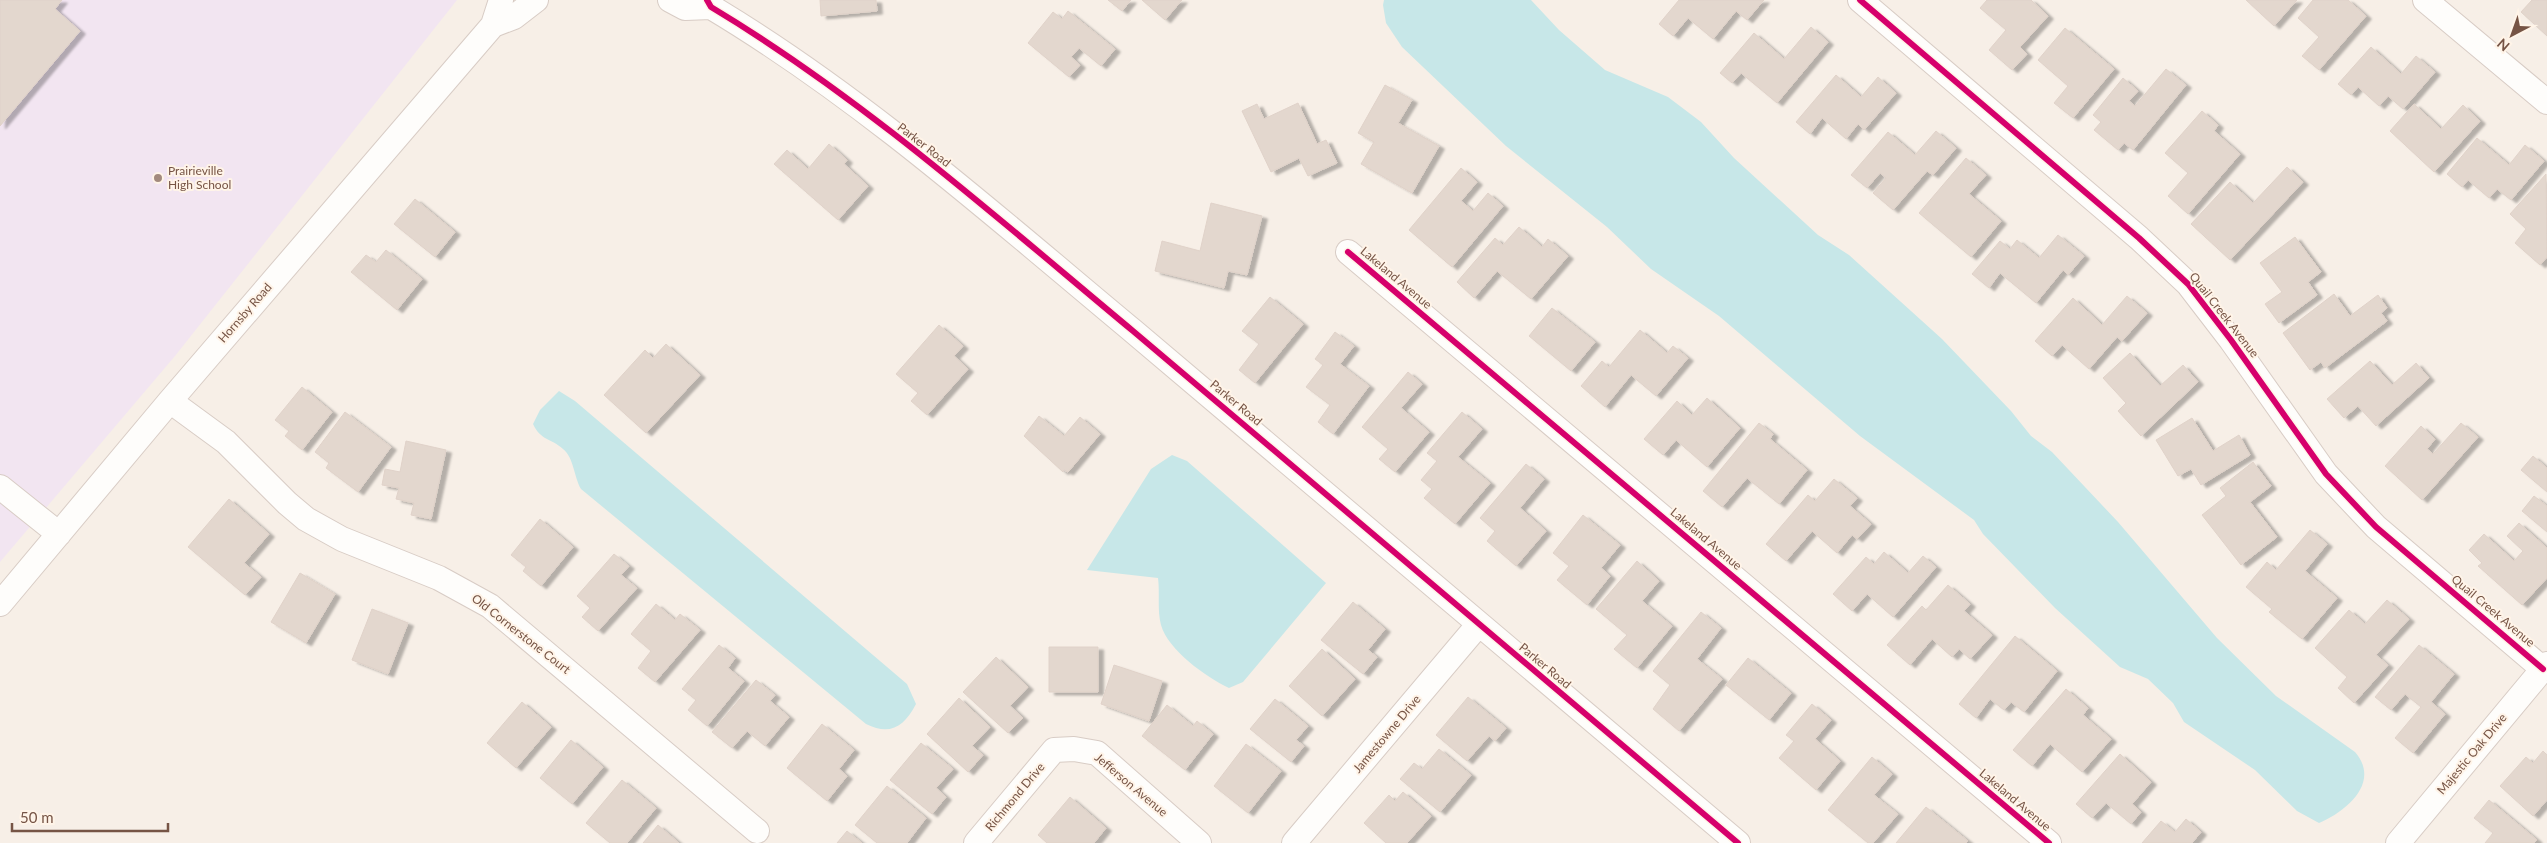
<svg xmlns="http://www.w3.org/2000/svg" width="2547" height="843" font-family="Lato,sans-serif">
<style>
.education{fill:#f2e5f1}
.water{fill:#c7e7e8}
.building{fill:#e3d7ce;stroke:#e0d2c9;filter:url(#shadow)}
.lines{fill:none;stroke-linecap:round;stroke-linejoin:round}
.minor-casing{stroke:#d8ccc5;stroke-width:26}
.minor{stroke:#fefdfb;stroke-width:24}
.cycleway-casing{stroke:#fff4e8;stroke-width:9}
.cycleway{stroke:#d6006c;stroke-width:6}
.poi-dot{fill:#a38a7e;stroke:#fff4e8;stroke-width:2}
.labels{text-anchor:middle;stroke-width:4;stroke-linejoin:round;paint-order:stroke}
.street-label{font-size:12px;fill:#765445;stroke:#fff4e8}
.poi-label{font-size:12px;fill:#765445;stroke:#fff4e8;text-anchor:start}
</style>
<defs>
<filter id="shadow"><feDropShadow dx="5.5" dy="3" stdDeviation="1" flood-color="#0004"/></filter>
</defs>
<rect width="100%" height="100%" fill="#f7efe7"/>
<path class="education" d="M0,0H457L175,356L0,562Z"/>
<path class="water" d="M1384,0H1531L1559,30L1605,70L1668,97L1701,122L1734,158L1818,235L1849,255L1942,339L2011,411L2031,436L2052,452L2118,522L2217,638L2276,696L2355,752C2381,782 2347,811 2319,823L2297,811L2255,770L2184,722L2173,703L2148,679L2120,667L2055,608L1983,534L1974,520L1860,436L1719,316L1651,269L1607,227L1506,146L1402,47L1386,23L1383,5Z
M559,391L575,401L907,684L916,704C904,727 890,736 866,724L581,489C574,477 574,458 563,449C551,438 541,441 533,424L540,410Z
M1172,455L1187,461L1326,583L1243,682L1229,688C1206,677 1168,650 1161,625C1157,610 1160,593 1158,578L1087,570L1151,469Z"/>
<path class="building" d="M0,0H62L55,9L80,31L0,126Z
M820,0H876L877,11L821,16Z
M1108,0H1131L1122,11Z
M1142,0H1182L1165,20Z
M1679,0H1764L1747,20L1736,11L1713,39L1688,18L1673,36L1659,24Z
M1987,0H2031L2048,16L2020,47L2027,54L2012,70L1989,50L2006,30L1980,8Z
M2246,0H2297L2274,26Z
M2313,0H2348L2366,16L2319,70L2302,56L2319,37L2298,18Z
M2532,0H2547V36L2521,12Z
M1068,11L1115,49L1101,66L1079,48L1071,57L1080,65L1069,77L1028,43L1053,12L1062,19Z
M1811,27L1828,42L1777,103L1741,73L1732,83L1720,73L1754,33L1784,59Z
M2065,28L2114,69L2073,118L2054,103L2068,86L2038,60Z
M2371,47L2401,74L2416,56L2435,72L2403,109L2388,96L2379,106L2358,87L2351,95L2338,84Z
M2166,69L2186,85L2133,150L2124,143L2118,150L2094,130L2101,122L2093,115L2123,78L2138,91L2129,101L2135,106Z
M1836,75L1861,97L1878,77L1896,93L1864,130L1858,124L1846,139L1822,118L1810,134L1796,122Z
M1385,85L1412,100L1398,123L1439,146L1412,193L1361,164L1374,142L1358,133Z
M1298,103L1317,144L1326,140L1337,163L1308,176L1299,158L1271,172L1242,111L1257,104L1264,119Z
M2414,104L2441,129L2463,105L2480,121L2434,172L2390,131Z
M2202,111L2218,125L2214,131L2240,154L2188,214L2168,196L2188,173L2165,153Z
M1936,131L1956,148L1933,175L1927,171L1893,210L1873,193L1886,178L1880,173L1867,188L1851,175L1888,132L1915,155Z
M2477,138L2509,165L2525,145L2544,161L2511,200L2497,189L2489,198L2468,180L2462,187L2447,174Z
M829,144L847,160L844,164L868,186L838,220L774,164L787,150L808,169Z
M1966,158L1986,175L1969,194L2001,221L1971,257L1919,213Z
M2287,167L2303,182L2230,260L2191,224L2230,182L2253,203Z
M1461,168L1477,182L1461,201L1473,211L1488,193L1503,206L1452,267L1409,230Z
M2546,174L2547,257L2540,265L2515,243L2526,229L2510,214Z
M415,199L455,232L435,257L394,224Z
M1211,203L1262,216L1247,275L1228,271L1224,288L1155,271L1162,241L1200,251Z
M1519,227L1542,247L1548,239L1568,256L1531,299L1497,271L1474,298L1457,282L1495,238L1503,245Z
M2058,235L2084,256L2068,275L2063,270L2036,303L2000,273L1989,288L1972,274L2000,241L2010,249L2017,240L2039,258Z
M2295,237L2321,272L2308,282L2317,295L2279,323L2265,304L2282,292L2260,263Z
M386,250L422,279L397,310L351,272L366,255L376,262Z
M2334,294L2350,316L2378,295L2387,308L2381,313L2387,321L2325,368L2321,362L2310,370L2283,333Z
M2127,296L2147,313L2122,341L2117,337L2089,369L2062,345L2052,356L2035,341L2073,298L2102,325Z
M1270,297L1303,324L1255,383L1239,370L1259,344L1242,331Z
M1552,308L1595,342L1571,371L1529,336Z
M939,325L963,346L954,356L968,369L927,415L911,401L918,393L896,374Z
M1640,330L1667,353L1673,346L1688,358L1656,396L1631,375L1605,407L1581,386L1602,361L1609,367Z
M1335,332L1354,346L1340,364L1369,386L1333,434L1318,422L1330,405L1306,387L1323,365L1315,359Z
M666,344L700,375L646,433L604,395L645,350L653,358Z
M2130,353L2160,386L2183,365L2198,382L2141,436L2118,411L2126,403L2103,378Z
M2370,361L2392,385L2416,363L2429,378L2376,426L2358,406L2344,418L2327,399Z
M1408,372L1422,384L1401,408L1429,432L1395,472L1379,459L1388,449L1362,427Z
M302,387L332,412L302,450L285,436L289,431L275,420Z
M1707,398L1740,428L1707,467L1676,440L1663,455L1644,439L1677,401L1692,415Z
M345,412L391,447L358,492L326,468L329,463L315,452Z
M1462,412L1482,429L1458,457L1490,483L1455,524L1424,498L1432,489L1421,480L1437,461L1427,453Z
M1039,416L1064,436L1080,417L1100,434L1068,472L1064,470L1063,472L1024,436Z
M2192,418L2213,451L2239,435L2250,455L2201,485L2191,469L2178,476L2156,440Z
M1759,423L1773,434L1770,439L1807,470L1779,504L1747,478L1722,507L1703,491Z
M2461,423L2478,437L2422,500L2385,466L2421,426L2435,439L2427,449L2433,454Z
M406,441L446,450L431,519L411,515L414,503L396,499L399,488L382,485L385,469L400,472Z
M2533,456L2547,468V492L2521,470Z
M2253,462L2271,486L2250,502L2277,537L2241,565L2202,515L2226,496L2220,488Z
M1526,464L1544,479L1520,508L1546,531L1516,566L1487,541L1495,531L1480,518Z
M1834,479L1857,498L1850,506L1871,524L1857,539L1852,535L1837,553L1812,531L1786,561L1766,544L1808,495L1815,501Z
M2534,496L2547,506V532L2522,511Z
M229,499L269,534L244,563L261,577L245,595L188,547Z
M1583,515L1620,545L1601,568L1610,576L1587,605L1557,580L1569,566L1553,553Z
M540,519L573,547L541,586L523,571L526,567L511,555Z
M2519,523L2547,548V578L2522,605L2478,566L2482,563L2469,550L2484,534L2514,561L2523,551L2507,536Z
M2310,530L2327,544L2305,571L2337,598L2302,639L2269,612L2272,609L2246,587L2267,562L2276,570Z
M1884,552L1908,573L1923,556L1936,567L1893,617L1867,594L1852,611L1833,594L1866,557L1874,564Z
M614,554L629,566L621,575L637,588L598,631L582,617L590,608L577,596Z
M1637,561L1659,581L1642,601L1672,626L1637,668L1614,649L1627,635L1596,609Z
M300,573L335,594L306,643L271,622Z
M1948,585L1970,604L1964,611L1992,635L1970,659L1959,649L1952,657L1932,639L1910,665L1887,645L1922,606L1926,610Z
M2387,600L2409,619L2376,655L2388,665L2354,703L2338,688L2347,677L2315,648L2349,610L2365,624Z
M1353,602L1385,629L1368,650L1377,657L1363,674L1321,640Z
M656,604L675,620L680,614L700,630L655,682L638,668L651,651L631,634Z
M372,609L408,623L388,674L352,660Z
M1701,612L1721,628L1697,659L1722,679L1679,731L1653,709L1670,685L1653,671Z
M2015,636L2057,671L2024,712L2011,702L2004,710L1990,699L1976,718L1959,704Z
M719,645L735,658L728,668L744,681L707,726L688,710L696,700L682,689Z
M2419,645L2454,674L2431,702L2445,714L2413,753L2395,738L2421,707L2405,694L2391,710L2375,697Z
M1049,647H1098V692H1049Z
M1322,649L1355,679L1322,716L1289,686Z
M996,657L1028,687L1010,706L1023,718L1008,733L963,692Z
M1748,658L1791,693L1769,720L1726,685Z
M1114,665L1162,681L1149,721L1101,704Z
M756,680L775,695L770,701L789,717L765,746L747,731L732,748L712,732Z
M2066,689L2088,708L2083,715L2111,739L2082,772L2050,744L2032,766L2013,750Z
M1468,697L1506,728L1495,741L1489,736L1467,761L1436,735Z
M959,698L990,727L972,746L983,755L968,772L927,734Z
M1275,699L1308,726L1296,740L1304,746L1291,762L1250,729Z
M522,702L551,727L516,768L487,743Z
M1812,704L1831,720L1815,739L1840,761L1816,790L1779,758L1794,741L1786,735Z
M1167,705L1193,726L1197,721L1213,734L1185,770L1142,736Z
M822,724L854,750L839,769L847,776L827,801L787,768Z
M571,740L603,767L572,804L540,778Z
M921,743L953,769L936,788L946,797L932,814L890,780Z
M1246,744L1281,771L1248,813L1214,786Z
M1439,749L1471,775L1440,812L1400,779L1414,763L1422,769Z
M2543,751L2547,755V800L2533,816L2500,786L2526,757L2533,763Z
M2120,754L2151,782L2132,804L2141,812L2131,824L2106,803L2092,818L2076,804Z
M1872,757L1892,774L1874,795L1898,814L1873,843H1868L1828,810Z
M622,780L656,808L627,843H610L586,823Z
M887,786L926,818L907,843H877L855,825Z
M1403,792L1431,816L1407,843H1386L1364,823L1389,795L1395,801Z
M1070,797L1106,828L1094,843H1047L1038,835Z
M2489,800L2537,840L2534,843H2485L2493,833L2474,818Z
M1926,807L1968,841L1966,843H1896Z
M2186,819L2201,832L2192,843H2142L2161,821L2175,832Z
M658,825L679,843H643Z
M847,831L862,843H837Z"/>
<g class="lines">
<defs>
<path id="minor" d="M670,0L685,8L711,7
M707,0L711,7C863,98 997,218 1133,331C1335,501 1536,673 1738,843
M1860,0L2139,238L2188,284L2231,340L2326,474L2376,527L2543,669
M2425,0L2547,102
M493,25L514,17L536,0
M1348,252L2049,843
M170,401L226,442L287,503L306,519L342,539L439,578L490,606L757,831
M0,487L59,534
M0,604L170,401L493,25L501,0
M976,843L1054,750L1074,749L1097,753L1199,843
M1294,843L1479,624
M2398,843L2547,664"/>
</defs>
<use href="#minor" class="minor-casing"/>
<use href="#minor" class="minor"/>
<defs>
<path id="cycleway" d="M707,0L711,7C863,98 997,218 1133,331C1335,501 1536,673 1738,843
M1860,0L2139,238L2188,284L2231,340L2326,474L2376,527L2543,669
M1348,252L2049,843"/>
</defs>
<use href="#cycleway" class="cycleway-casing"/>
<use href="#cycleway" class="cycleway"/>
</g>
<circle class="poi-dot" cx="158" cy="178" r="5"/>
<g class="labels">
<g class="street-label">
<text transform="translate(924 145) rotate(38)" y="4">Parker Road</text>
<text transform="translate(1396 278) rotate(40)" y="4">Lakeland Avenue</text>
<text transform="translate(245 313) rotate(-49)" y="4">Hornsby Road</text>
<text transform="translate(2224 315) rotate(52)" y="4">Quail Creek Avenue</text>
<text transform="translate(1236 403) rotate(40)" y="4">Parker Road</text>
<text transform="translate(1706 539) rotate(40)" y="4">Lakeland Avenue</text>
<text transform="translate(2493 611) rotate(40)" y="4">Quail Creek Avenue</text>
<text transform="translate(521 634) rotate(38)" y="4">Old Cornerstone Court</text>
<text transform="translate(1545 666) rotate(40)" y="4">Parker Road</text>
<text transform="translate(1387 734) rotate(-50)" y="4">Jamestowne Drive</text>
<text transform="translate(2472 754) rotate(-50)" y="4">Majestic Oak Drive</text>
<text transform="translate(1131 785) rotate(40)" y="4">Jefferson Avenue</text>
<text transform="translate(1015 797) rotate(-50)" y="4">Richmond Drive</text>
<text transform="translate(2015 800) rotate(40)" y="4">Lakeland Avenue</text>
</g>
<g class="poi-label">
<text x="168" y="175">Prairieville<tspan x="168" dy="14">High School</tspan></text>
</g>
</g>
<g transform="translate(2512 35) rotate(221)" stroke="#fff4e8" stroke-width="4" paint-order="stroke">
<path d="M0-4L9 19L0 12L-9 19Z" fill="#765445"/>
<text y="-8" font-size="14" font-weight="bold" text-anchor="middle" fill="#765445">N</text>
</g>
<path d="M12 823v8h156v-8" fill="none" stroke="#765445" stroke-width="2.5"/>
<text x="20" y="823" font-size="15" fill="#765445" stroke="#fff4e8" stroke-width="4" paint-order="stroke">50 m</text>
</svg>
